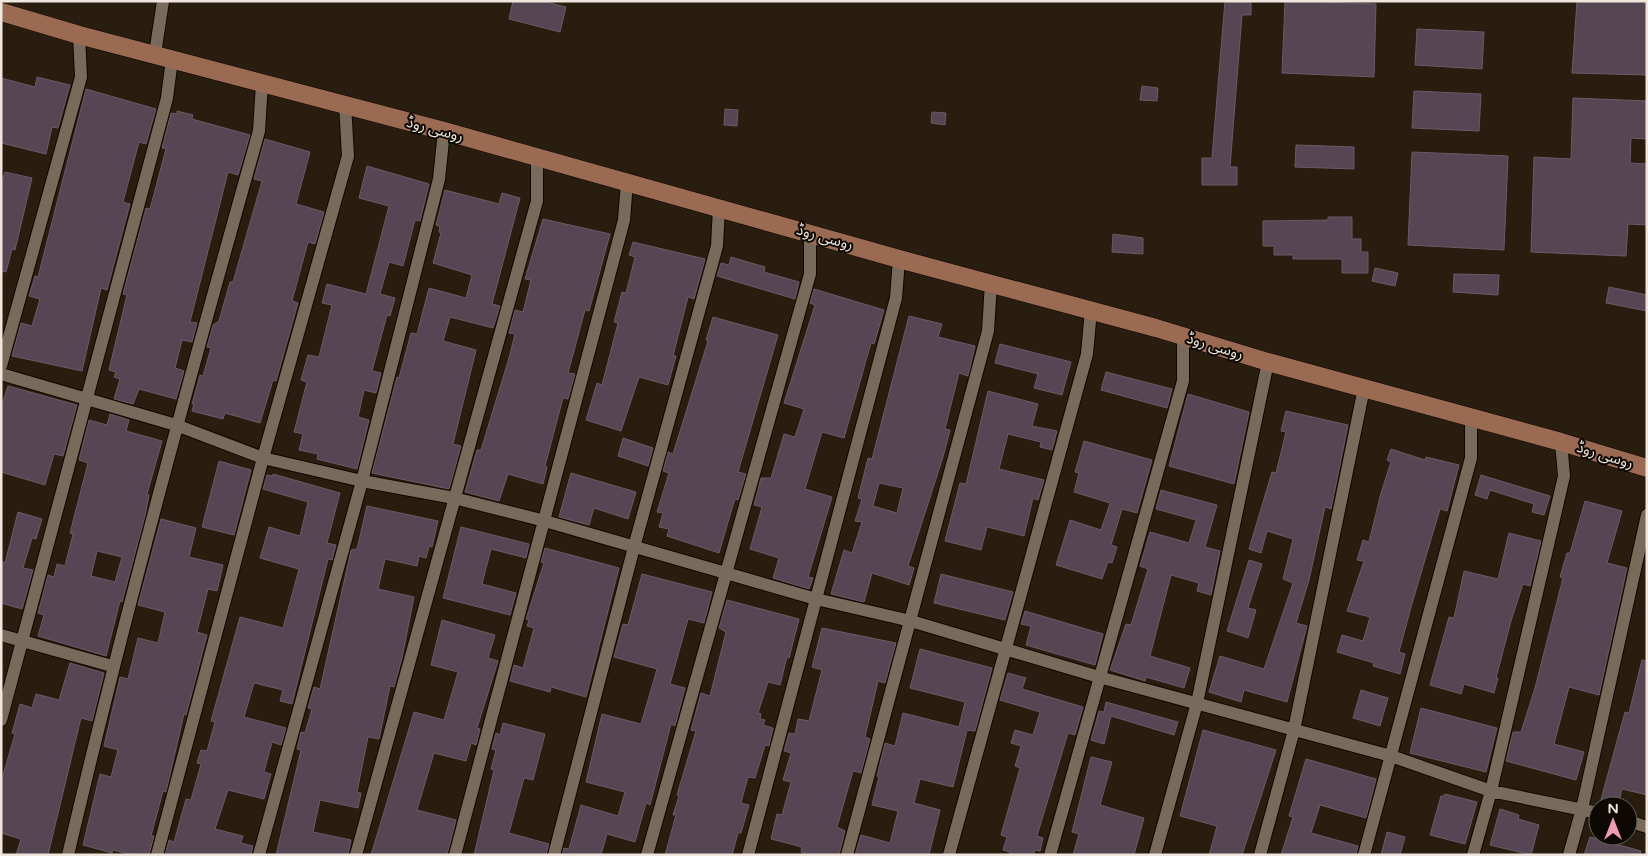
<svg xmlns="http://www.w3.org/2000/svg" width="1648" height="856" font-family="'Varela Round','Noto Sans Arabic',sans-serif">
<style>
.building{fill:#564552;stroke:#6c5a67;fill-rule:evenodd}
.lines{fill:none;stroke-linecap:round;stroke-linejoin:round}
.street-casing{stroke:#110700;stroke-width:14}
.secondary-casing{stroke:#110700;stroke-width:19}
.street{stroke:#796b5b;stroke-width:12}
.secondary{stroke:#9b6a52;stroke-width:18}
.labels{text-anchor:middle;stroke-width:4;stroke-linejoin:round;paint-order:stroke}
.street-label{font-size:15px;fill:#efe7de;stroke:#0d0804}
</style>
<rect width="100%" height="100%" fill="#281d0e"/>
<path class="building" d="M513,1H542L566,7L560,32L509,19Z
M1225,1H1251V15H1242L1230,167H1237V185H1202V158H1212Z
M1285,1L1376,4L1374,77L1282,73Z
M1577,1H1647V75L1572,73Z
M1417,29L1484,32L1482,69L1415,65Z
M37,77L70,85L58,128L52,127L46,154L1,143V78L35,87Z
M1142,86L1158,88L1157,101L1140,100Z
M86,89L156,109L146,144L139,142L123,202L130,204L107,290L101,288L82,371L12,356L21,323L32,326L40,299L29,296L35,276L38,277Z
M1414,91L1481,94L1479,131L1412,128Z
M1573,98L1647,101V139L1631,138L1630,163L1647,164V225L1628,224L1626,256L1531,252L1534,157L1571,159Z
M725,109L738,110L737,126L724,125Z
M177,111L193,115L192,119L250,135L238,175L228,172L190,322L197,323L192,342L182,340L175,368L184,371L176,399L139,389L133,404L114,399L120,379L114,377L116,372L109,370L127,295L123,294L146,208L150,209L166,149L162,148L171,113L177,114Z
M932,112L946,113L945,125L931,123Z
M265,139L310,152L296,204L324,212L315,244L308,242L292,301L298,303L276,381L273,380L260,423L225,413L223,419L192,411L194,404H192L200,375L203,376L211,348L207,347L213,325L219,321L230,282H233L262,181L254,179Z
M1296,145L1354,147V169L1295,167Z
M1412,152L1508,156L1504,250L1408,245Z
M367,166L429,184L420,221L415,220L403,266L389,262L380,294L395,298L390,316L387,315L372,371L381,373L376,393L364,390L358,417L369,420L357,469L317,459L318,454L299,450L303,434L294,432L307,382L301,380L308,355L319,357L332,305L322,303L327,284L366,294L389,206L359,198Z
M5,172L32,178L15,250L12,249L6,272L1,271V185Z
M445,190L499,204L502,193L520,198L492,304L500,306L493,328L450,317L443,341L476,350L453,444L461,446L449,489L372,473L397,377L399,378L411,333L417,334L429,288L466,298L472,275L433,263L441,233L439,232L440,227L436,225Z
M1328,217H1352V239H1361V252H1368V273H1342V259H1293V255H1274V246H1263V221L1328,220Z
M543,219L610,234L589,311L585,310L568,373L575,374L568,399L563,398L545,466L547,467L543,484L508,474L499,501L465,492L477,450H481L509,358L515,334L509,333L515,310L523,312L531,280L525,279Z
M1113,234L1143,238V254L1112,252Z
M633,242L705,259L694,299L688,297L673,356H676L668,385L639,377L621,431L586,420L597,383L602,385L618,323L614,322L622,292L626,293L635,257L629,255Z
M731,257L765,267L764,272L799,282L795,299L717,276L721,263L729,265Z
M1375,268L1398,273L1395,286L1372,281Z
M1454,274L1499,275L1498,295L1453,292Z
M1609,287L1647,295V311L1606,303Z
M814,289L884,310L874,344L871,343L844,438L822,432L805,489L832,497L808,577L813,578L809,589L773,578L779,558L750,549L762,507L754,505L761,478H771L784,434L795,437L804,409L784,403L815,305L810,303Z
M909,316L942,324L938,337L975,346L968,376L959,373L945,429L950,430L943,457L908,566L914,568L909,585L872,573L864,602L831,594L844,550L852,553L862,522L855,521L862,499L858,498L868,458L872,459ZM879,483L903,488L897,513L873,506Z
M713,317L778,335L738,472L746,474L738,500L735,499L733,505L719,553L667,536L669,529L659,527L663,513L657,512L669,473L663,471L668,452L673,454L708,341L706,340Z
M1000,344L1071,362L1062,395L1034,388L1038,374L995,363Z
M1106,372L1172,389L1167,408L1101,390Z
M8,386L77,405L63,456L54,454L45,485L1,472V408Z
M988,391L1038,404L1032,426L1057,431L1052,450L1040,447L1041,442L1008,434L999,469L1044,480L1038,500L1033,498L1024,536L987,527L981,550L945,541L960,483L966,484Z
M1188,394L1249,412L1234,484L1169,466Z
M1286,411L1348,425L1331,509L1325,507L1309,580L1296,623L1307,626L1287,702L1244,690L1241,702L1209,692L1220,656L1264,669L1293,583L1283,579L1293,539L1267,531L1261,553L1249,549L1272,472L1276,473L1286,432L1281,431Z
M110,414L129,420L126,431L162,441L147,494L149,495L145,516L122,602L120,601L106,656L38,636L44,615L38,613L48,575L54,577L57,564L65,566L73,534L70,533L88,463L79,460L89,420L107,425ZM97,551L122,557L115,582L91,576Z
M623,438L653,448L648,466L618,456Z
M1084,441L1152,460L1137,513L1122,509L1111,545L1117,547L1112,563L1108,562L1102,579L1056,565L1070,520L1101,530L1110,503L1074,492L1079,473L1075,472Z
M1391,449L1425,460L1426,457L1459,465L1447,511L1440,509L1411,607L1399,652L1405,654L1400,674L1373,666L1374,663L1337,652L1342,635L1363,641L1370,617L1347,611L1364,561L1357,560L1363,540L1369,542L1381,493L1391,462L1387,460Z
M219,461L251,470L234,535L202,527Z
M571,473L636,492L628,519L594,508L589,525L559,517Z
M273,474L340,493L327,543L336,545L332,560L328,559L292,704L280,701L283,690L254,683L244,717L286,728L281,745L272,742L264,772L271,774L264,799L228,790L215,829L243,836L241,843L253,846L251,855H165L169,840L174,842L186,799L191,800L201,764L197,763L201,750L207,751L215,722L211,721L240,617L283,628L299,569L260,558L269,527L300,536L308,502L263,489L267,475L273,476Z
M1481,475L1550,496L1544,515L1532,512L1534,504L1490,490L1487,499L1475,495Z
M1161,490L1217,505L1205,547L1220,551L1211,595L1197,591L1199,583L1171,575L1150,656L1190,668L1184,688L1146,677L1145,681L1110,670L1126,624L1131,625L1148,569L1140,566L1150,532L1189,543L1196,520L1156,509Z
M1585,501L1622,511L1607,563L1627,568L1599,695L1569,687L1554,744L1584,752L1576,780L1506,761L1513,732H1521L1535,688L1563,578L1560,577L1567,553H1570Z
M367,506L438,521L432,547L429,546L426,558L419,556L417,566L385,559L378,589L414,597L402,658L394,687L390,686L379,739L368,737L357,792L361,793L358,808L320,800L313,832L351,840L348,855H276L301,750L297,749L301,732L305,733L312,709L308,708L314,687L320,689L348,564L351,550L357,549Z
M18,512L42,519L36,539L32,538L23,568L33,570L22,609L1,603V561L5,563Z
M161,519L196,528L189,557L223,565L217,591L208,589L197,632L207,635L186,715L184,714L166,792L163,791L151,836H154L149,855H133L113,850L112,853L83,845L100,774L111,777L118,750L104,746L120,677L128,679L138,638L158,643L165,612L138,605Z
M461,527L529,544L526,558L491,549L482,584L516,593L510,615L443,598Z
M1509,533L1541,541L1530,586L1523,584L1511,621L1496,678H1498L1494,693L1464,684L1461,694L1430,685L1449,617L1454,618L1464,571L1498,579Z
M545,548L619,568L586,697L551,687L550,692L510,681L514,665L523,668L534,628L527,626L529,620L526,619L544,563L541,562Z
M1249,560L1262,564L1248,608L1256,610L1248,638L1227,631Z
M642,574L712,592L704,623L688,619L670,684L685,688L675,726L671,724L650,805L646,803L635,842L607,834L601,855H562L564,848L569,849L581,805L618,816L625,792L586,782L602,714L641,724L657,669L614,657L623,624L628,625Z
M941,574L1013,592L1005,620L934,603Z
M727,600L799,619L789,658L787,657L780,685L768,682L758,713L761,714L760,719L765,720L763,725L773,728L769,746L765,745L755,778L748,777L741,803L749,805L741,833H738L732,855H665L676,815H673L679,796L677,795L696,731L691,730L701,693L710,696L726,632L719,628Z
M1025,611L1103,634L1095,665L1026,645L1031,626L1021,624Z
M442,620L495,635L488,658L498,661L477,728L480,729L476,745L471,743L466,761L434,753L417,810L456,820L447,855H371L414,712L444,720L458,672L431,665Z
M822,628L896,643L885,683L878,681L865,737L870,739L861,773L853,771L837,827L845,831L839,855H809L801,852L802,847L771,839L777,814L782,815L791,782L783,780L791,753L784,751L789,733L795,734L798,719L809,721L822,670L812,667Z
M920,649L992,668L975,731L967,730L953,787L920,779L914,803L940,810L929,855H855L861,835L890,843L898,811L872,805L879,777L877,776L885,743L895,746L903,713L959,727L965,702L910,688Z
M1642,660L1647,661V795L1622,789L1618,806H1613L1600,803L1625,712L1629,713Z
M70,663L104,673L92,721L81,718L48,855H16L21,839L1,833V782L15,734L12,733L20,704L32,708L36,694L59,700Z
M1008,673L1026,678L1022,689L1083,707L1075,735L1068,733L1037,836L1043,838L1040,851L1035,850L1033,855H1009L1010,852L1003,850L1007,837L1001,835L1020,768L1015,766L1021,746L1011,743L1015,730L1033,735L1040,712L1000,700Z
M1361,690L1388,698L1380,726L1353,718Z
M1106,702L1178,722L1174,735L1111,716L1104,744L1091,740L1099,711L1104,712Z
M1421,708L1497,728L1486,772L1410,753Z
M503,723L545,734L533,780L524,778L509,833L549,844L546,855H474L494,770L491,769L496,750L492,749L496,733L500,735Z
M1203,730L1276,750L1242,855H1209L1217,826L1180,816Z
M1091,757L1112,762L1100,805L1144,818L1134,855H1073L1079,834L1072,832Z
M1306,759L1376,779L1366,818L1320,805L1311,833L1358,846L1356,855H1281L1293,817L1289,816Z
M1445,794L1477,802L1465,844L1430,835L1441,796H1444Z
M1500,809L1519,815L1518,819L1539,825L1531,855L1490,845Z
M1387,832L1405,837L1400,855H1381Z
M1590,837L1641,851L1640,855H1584Z"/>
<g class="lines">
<defs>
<path id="street" d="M155,54L163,1
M1,366L81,77L79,35
M1,374L176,425L263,458L362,481L454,498L545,521L816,599L911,621L1099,677L1391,756L1491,791L1598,813
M1,635L112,666
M1,720L167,98L172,59
M1628,821L1647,827
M68,855C125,612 191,372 259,131L262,83
M157,855L263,458L348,156L345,104
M259,855L362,481L439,179L444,131
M356,855L537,201V157
M455,855L624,220L627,182
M554,855L634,547L717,246L719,208
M647,855L810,274V233
M748,855L896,298L899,259
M847,855L988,331L991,283
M949,855L1087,354L1091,310
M1050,855L1183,381V336
M1155,855L1197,703L1268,362
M1260,855L1294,730L1364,388
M1364,855L1471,458V417
M1473,855L1491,791L1564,476L1561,442
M1569,855L1582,809L1647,515"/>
<path id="secondary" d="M1,12L79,35L444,131L899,259L1156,328L1268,362L1561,442L1647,468"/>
</defs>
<use href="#street" class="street-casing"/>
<use href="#secondary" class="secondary-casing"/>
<use href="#street" class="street"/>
<use href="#secondary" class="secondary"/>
</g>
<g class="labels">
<g class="street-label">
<text transform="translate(435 129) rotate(15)" y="5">روسی روڈ</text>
<text transform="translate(825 237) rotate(16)" y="5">روسی روڈ</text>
<text transform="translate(1215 346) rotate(17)" y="5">روسی روڈ</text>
<text transform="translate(1605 455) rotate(17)" y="5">روسی روڈ</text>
</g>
</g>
<rect width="1648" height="856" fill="none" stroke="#efe7de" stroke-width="5"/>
<g transform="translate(1613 821)"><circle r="24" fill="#0d0804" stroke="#67615b"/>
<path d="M0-4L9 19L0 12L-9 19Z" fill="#f09ab5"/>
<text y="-8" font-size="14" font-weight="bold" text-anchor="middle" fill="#efe7de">N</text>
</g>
</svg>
